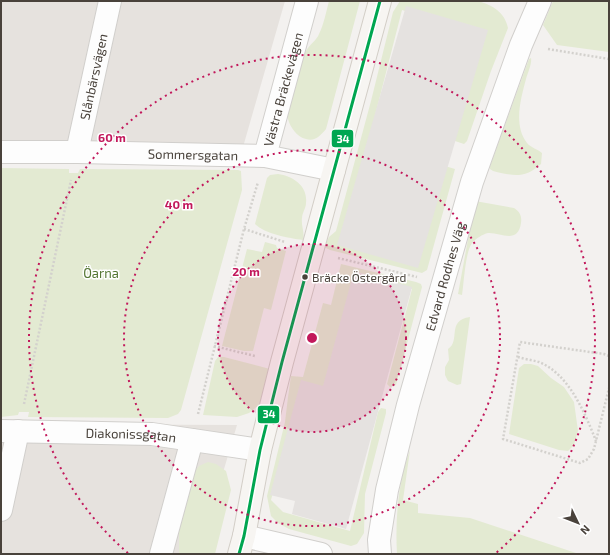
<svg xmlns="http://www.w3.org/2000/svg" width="610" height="555" font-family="'Exo 2',sans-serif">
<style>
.residential{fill:#e6e2de}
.green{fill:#e3ead2}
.parking{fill:#e5e2e0}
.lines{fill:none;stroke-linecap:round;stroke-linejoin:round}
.street-casing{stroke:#d1cfcc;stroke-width:24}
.secondary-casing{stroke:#d3cec7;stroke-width:24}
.path{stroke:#d3d1cd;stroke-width:2.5;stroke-dasharray:2 2;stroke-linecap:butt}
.street{stroke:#fdfdfd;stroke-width:22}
.secondary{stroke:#f7f5f2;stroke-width:22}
.bus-1-casing{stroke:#fff;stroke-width:6}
.bus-1{stroke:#00a651;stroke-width:3}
.ring{fill:none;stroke:#c2185b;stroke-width:2;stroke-dasharray:2 4}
.bus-dot{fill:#49423b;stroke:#fff;stroke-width:1.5}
.labels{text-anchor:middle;stroke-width:3;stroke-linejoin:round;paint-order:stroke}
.bus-label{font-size:12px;fill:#49423b;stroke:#fff;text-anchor:start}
.street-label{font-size:13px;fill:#49423b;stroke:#fff}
.park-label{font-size:13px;fill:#547633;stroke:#fff}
.centre{fill:#c2185b;stroke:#fff;stroke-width:2}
.ring-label{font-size:12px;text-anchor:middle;font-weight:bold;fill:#c2185b;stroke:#fff;stroke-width:3;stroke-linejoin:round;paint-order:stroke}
.line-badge{stroke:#fff;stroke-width:1.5}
.badge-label{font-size:11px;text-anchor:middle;font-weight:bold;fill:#fff}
</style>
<rect width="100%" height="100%" fill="#f3f1ef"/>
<path class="residential" d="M1,1H285L243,147L1,145Z
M1,424L237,425L199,554H1Z"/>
<path class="green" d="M329,1H360L326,129C321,135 315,142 306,139C297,137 290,127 288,119C287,112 301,58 306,51C309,45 317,40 319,34C324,24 326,12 329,1Z
M400,1H478C492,5 505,12 508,28L491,71L467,141L464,144L452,140L483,34L402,10L343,241L445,166L455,169L427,270L422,273L330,250L324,247L329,237L336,231L371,101L393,12Z
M553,1H609V52L557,45L543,25Z
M531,58C532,64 528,72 526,79C521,98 513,125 527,143C531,148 538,149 542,153L541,164C524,179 514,176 493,171L490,169V166L529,59Z
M1,168L69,169V173H78L80,169L238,170L241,171L242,190L181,410L178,414L168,418L28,417L29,412H19L18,415L1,417Z
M278,174C293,176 308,186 306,203C306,208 302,213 302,218C301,226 305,233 303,240C289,238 265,234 255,224L267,178L270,175Z
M475,201L514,208C520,212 522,216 521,223C518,245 500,232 488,233C483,234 475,239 472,243C465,253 464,283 462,295L458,294Z
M265,242L276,245L277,248L286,251L271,310L264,308L253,351H244L222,346L247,249L262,252Z
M341,264L416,282L421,284L422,287L396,385L390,387L387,384L412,289L357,275L325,387L302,382L271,500L283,512L350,531L378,412L381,408L386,409V413L365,494L364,533L357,544L351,546L289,529L278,523L271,516L267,496L285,422L288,397L291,376L303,377L323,303L331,305Z
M470,317L461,384L457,385L448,381L445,375V367L449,360L448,349C461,341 446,320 470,317Z
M218,357H224L270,369L265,396L258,406L249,413L237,417L203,415L215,361Z
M524,364H531L538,366L551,378L564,387L574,402L578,431L574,445L568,451L559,450L509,434L519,368Z
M410,450L403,500L418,504V513L470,518L579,554H397C395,519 398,483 410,450Z
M208,462L216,464L226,471L231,490L215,554H179V527L192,475L199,466Z"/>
<path class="parking" d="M406,6L488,30L418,268L337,245Z
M354,271L412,287L346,529L292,514L295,501L270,495L301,380L323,386Z"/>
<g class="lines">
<defs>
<g id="street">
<path id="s1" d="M1,152H77L265,156L334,170"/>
<path id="s2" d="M77,152L110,1"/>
<path id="s3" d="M265,156L307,1"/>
<path id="s4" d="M1,431L152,434L260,450"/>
<path d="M1,510L18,431"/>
<path d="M244,536L321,554"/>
<path d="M161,554L192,440"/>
<path id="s5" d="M380,554L379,540L387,490L408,405L443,283L472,182L521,45L540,1"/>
</g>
<path id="secondary" d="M239,554L244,536L260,450L282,362L380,1"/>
</defs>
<use href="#street" class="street-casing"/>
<use href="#secondary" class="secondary-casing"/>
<path class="path" d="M548,49L609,59
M244,229L285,242
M338,258L417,277
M214,346L255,356
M609,356L604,354L520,342L503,439L580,463L588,459L594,449L609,388
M518,357C524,359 532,360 539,362C569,374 585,413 596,441
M24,404L71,180
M198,414L244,229L258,182"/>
<use href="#street" class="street"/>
<use href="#secondary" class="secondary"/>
<defs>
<path id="bus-1" d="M239,554L244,536L260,450L282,362L380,1"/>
</defs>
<use href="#bus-1" class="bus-1-casing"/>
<use href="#bus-1" class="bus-1"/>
</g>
<circle cx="312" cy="338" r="94" fill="#c2185b" fill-opacity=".12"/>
<g class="ring">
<circle cx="312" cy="338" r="94"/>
<circle cx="312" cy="338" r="188"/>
<path d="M128 553A283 283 0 1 1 496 553"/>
</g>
<circle class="bus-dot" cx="305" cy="277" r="3.5"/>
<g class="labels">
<g class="bus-label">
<text x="312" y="282">Bräcke Östergård</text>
</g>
<g class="street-label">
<text dy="5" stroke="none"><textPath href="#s2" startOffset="77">Slånbärsvägen</textPath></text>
<text dy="5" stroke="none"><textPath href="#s3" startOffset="69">Västra Bräckevägen</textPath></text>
<text dy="5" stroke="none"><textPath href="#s1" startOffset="192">Sommersgatan</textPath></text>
<text dy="5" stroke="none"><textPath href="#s5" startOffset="286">Edvard Rodhes Väg</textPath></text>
<text dy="5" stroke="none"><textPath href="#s4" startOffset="130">Diakonissgatan</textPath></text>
</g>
<g class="park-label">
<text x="101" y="278">Öarna</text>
</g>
</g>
<circle cx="312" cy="338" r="6" class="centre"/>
<g class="ring-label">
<text x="112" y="142">60 m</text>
<text x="179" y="209">40 m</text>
<text x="246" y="276">20 m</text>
</g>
<g class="line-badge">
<rect x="331" y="129" width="23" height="19" rx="4" fill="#00a651"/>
<rect x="257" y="405" width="23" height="19" rx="4" fill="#00a651"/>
</g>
<g class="badge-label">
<text x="343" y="143">34</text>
<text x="269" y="418">34</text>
</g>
<rect width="610" height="555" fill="none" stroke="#49423b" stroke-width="4"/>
<g transform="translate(578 523) rotate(133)" stroke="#ffffff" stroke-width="3" paint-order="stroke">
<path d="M0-3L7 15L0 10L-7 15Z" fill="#49423b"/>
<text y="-6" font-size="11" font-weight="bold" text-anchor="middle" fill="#49423b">N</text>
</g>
</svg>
